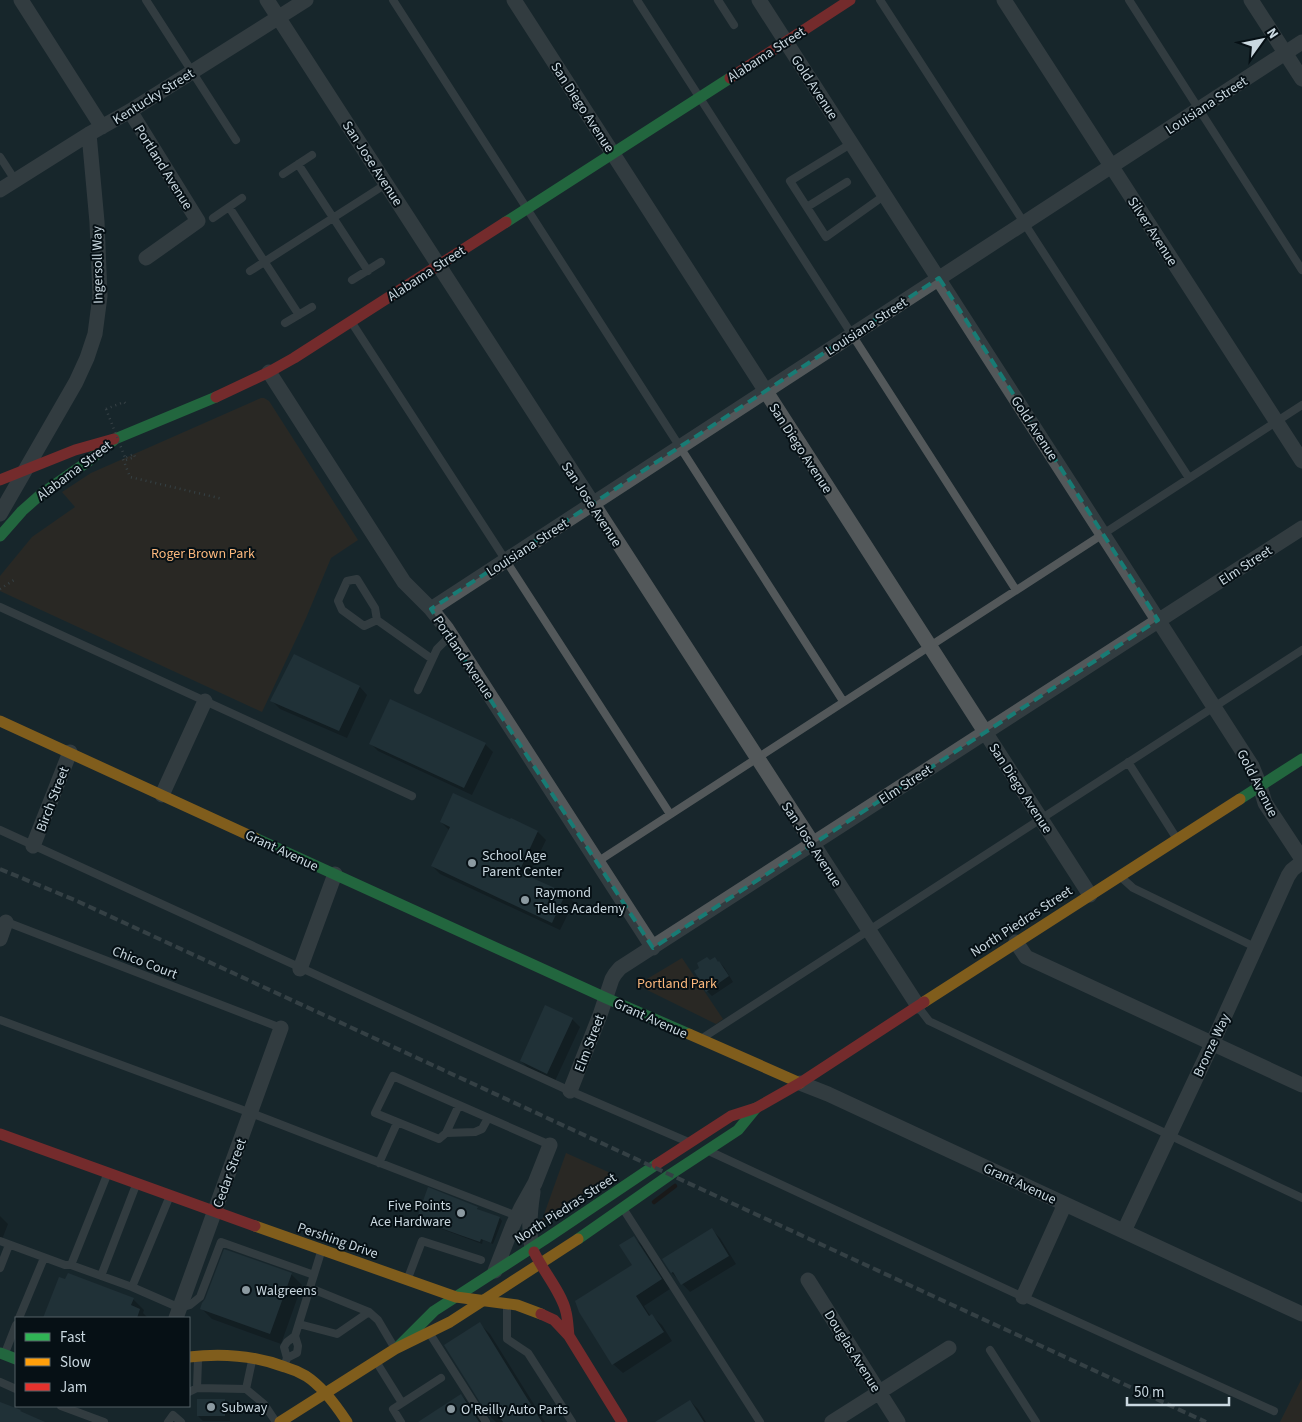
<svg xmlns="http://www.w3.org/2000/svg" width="1302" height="1422" font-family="'Source Sans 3',sans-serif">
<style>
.green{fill:#3e2c1b}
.shadow{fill:#0007}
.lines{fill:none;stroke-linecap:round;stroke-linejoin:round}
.stream{stroke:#1c0b04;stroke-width:4.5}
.building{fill:#2b3e45}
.path{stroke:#5a6164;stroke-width:2.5;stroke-dasharray:1 4;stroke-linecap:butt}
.lane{stroke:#53585a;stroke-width:8}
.street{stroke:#53585a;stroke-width:15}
.fast{stroke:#30b455;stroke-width:11}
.slow{stroke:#ff9f0a;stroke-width:11}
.jam{stroke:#e5322d;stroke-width:11}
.rail{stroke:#575f63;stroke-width:4;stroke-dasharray:8 4;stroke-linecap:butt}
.path-bridge{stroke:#5a6164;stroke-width:2.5;stroke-dasharray:1 4;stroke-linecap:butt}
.marked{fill:none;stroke:#187b74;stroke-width:4;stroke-dasharray:10 6;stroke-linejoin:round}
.poi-dot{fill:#8c9aa1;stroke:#061015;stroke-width:2}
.labels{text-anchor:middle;stroke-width:4;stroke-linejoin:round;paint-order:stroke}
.street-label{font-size:14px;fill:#cad8e0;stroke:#061015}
.park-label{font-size:14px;fill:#fbb87d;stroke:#061015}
.poi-label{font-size:14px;fill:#cad8e0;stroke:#061015;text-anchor:start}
</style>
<rect width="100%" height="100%" fill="#18262c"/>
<path class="green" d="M261,398H264L269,401L358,540L331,558L306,618L262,712L0,591V576L32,537L75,507L62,492L91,473Z
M682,958L723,1019L716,1024L637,985Z
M566,1153L615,1175L541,1223Z
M1302,1378V1422H1280Z"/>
<path class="shadow" d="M360,687L367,695L347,738L280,709L272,701Z
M370,743L485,744L493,752L472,795L378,751Z
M511,819L538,832L546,840L528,877L566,895L574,902L560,930L440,874L432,866L449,830L441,822Z
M719,962L724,967L733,982L712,996L707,991Z
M572,1019L580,1027L555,1081L529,1069L521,1061Z
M477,1208L479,1211L500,1218L502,1221L493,1244L483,1240L482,1244L431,1225L429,1222V1221L419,1215Z
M0,1216L8,1224L1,1242H0Z
M712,1230L720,1238L736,1264L690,1292L672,1273L664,1260Z
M633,1237L643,1246L670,1289L644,1306L651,1317L652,1316L662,1325L672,1341L623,1373L613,1364L633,1266Z
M291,1274L302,1285L281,1344L212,1319L201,1308Z
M133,1299L144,1310L143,1313L148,1318H47L45,1316Z
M480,1324L490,1334L545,1422H496L490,1416Z
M461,1395L472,1406L482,1422H420Z
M225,1400L230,1405V1421H203L198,1416Z
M690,1401L698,1409L706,1422H657Z"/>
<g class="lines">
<path class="stream" d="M654,1202L675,1186"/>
</g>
<path class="building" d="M294,654L360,686L339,731L270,701Z
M390,699L486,743L464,788L369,744Z
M453,793L510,819L511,818L538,831L519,872L566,893L552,923L431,866L450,827L440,822Z
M707,957L710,960L715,957L718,962L719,961L729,976L706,992L698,979H699L694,971L699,968L697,963Z
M545,1005L573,1018L547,1074L520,1061Z
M428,1187L478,1207L477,1209L500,1217L491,1243L481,1239L480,1242L460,1235L427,1223L428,1220L418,1215Z
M712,1228L729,1256L681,1285L673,1272L671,1273L662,1259Z
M634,1236L662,1279L636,1296L649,1316L652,1314L664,1332L612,1365L579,1312L575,1301L632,1265L619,1245Z
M224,1249L292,1273L270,1334L200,1309L202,1303L205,1299Z
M68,1273L134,1298L131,1305L140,1309L137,1318H43L59,1277L65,1279Z
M480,1322L525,1395L542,1422H503L497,1413L489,1417L471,1388L444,1345Z
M461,1394L479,1422H418Z
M197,1399H225V1416H197Z
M690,1400L704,1422H655Z
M0,1402L21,1410L20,1411L45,1422H0Z"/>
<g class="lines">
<path class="path" d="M106,409L124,402L127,405
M126,460L135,457L134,454L123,459L130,477L223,499
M0,589L14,580"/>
<path class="lane" d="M146,0L236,140
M393,0L843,701
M637,0L1016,590
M718,0L734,25
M880,0L1189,478
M1129,0L1302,270
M852,143L790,181L826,237L885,195
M0,157L15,180
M298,164L368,271
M283,174L312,155
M229,207L299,315
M807,207L847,182
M213,218L242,198
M250,271L386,184
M352,280L381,262
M285,323L312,307
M352,323L670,814
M0,607L412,796
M377,620L364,626L342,610L338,601L347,581L357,579L375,608L377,620L432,659
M418,690L437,649L451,635
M1128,762L1177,839
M0,830L570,1091L686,1141
M597,862L1302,405
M1122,878L1133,888L1255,947
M4,921L281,1028
M919,1008L929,1021L1302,1198
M0,1020L251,1113L517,1216
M704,1037L1302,650
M488,1118L482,1129L475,1132L446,1133L459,1105L550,1145
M446,1133L439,1139L375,1113L393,1076L459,1105
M711,1152L1023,1297L1274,1411
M379,1163L397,1123
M624,1210L760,1422
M0,1241L65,1265H71L132,1287L180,1308L190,1305L200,1297L221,1242L314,1275
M71,1265L107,1175
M0,1268L9,1245
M101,1276L136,1185
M408,1278L422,1241L481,1260
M132,1287L169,1198
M507,1306V1339L528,1353L572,1422
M369,1312L378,1320L394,1347
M19,1318L44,1258
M299,1324L337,1334L369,1312L310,1288
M430,1334L486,1422
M990,1350L1036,1422
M5,1353L16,1325
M287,1358L297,1353L298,1346L295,1336L321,1252
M252,1361L246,1389L264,1404L276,1422
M286,1361L287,1358L284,1347L287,1342L295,1336
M377,1363L402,1403
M0,1382L16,1389
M197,1388L246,1389
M189,1392L197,1388L198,1360
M61,1406L104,1422
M168,1422L173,1415L181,1422
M401,1422L393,1409L441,1378"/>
<path class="street" d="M21,0L102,127
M267,0L918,1006
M514,0L1090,895
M759,0L1252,766L1260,786L1265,803L1302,859
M1004,0L1302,461
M1251,0L1302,79
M130,111L198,221L146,258
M0,190L89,134L130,111L306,0
M269,372L404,582L431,609L447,629L653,948
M0,514L76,382L87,358L95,334L100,296L97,222L89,134
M431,609L1302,42
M162,795L205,701
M33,846L70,752
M0,939L6,922
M1016,942L1026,957L1302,1085
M300,969L335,874
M800,1083L828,1094L1302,1314
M570,1091L600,1015L612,979L615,974L620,968L1302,528
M1124,1231L1212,1044L1288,876L1292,870L1302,862
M532,1248C528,1229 530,1211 533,1192
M495,1271L513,1225L521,1208L535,1183L550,1145
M808,1280L898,1422
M1023,1297L1065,1204
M176,1318L281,1028
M832,1422L949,1348"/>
<path class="fast" d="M506,222L730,78
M0,536L22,511L40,495L90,460L115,439L216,397
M1240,799L1302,759
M255,838L606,998L689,1034
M578,1239L671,1174L738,1130L756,1108
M399,1346L434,1311L547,1238L657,1164
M0,1353L16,1359"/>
<path class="slow" d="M0,721L255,838
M924,1002L1240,799
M689,1034L800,1083
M255,1226L456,1297L517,1305L541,1314
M189,1357C222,1353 253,1355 285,1367C292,1369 299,1372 306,1376C323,1387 336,1405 347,1422
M280,1422L395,1349L450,1322L578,1239"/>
<path class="jam" d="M730,78L850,0
M216,397L269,372L294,358L506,222
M0,480L75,450L114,439
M0,1134L255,1226
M657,1164L731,1116L756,1108L800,1083L924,1002
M534,1252C543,1271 562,1293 566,1312C568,1320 568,1328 569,1336
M541,1314L554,1320L569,1336L622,1422"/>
<path class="rail" d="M0,869L77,901L1206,1422"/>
<path class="path-bridge" d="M106,409L126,460"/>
</g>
<path d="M0 0H1302V1422H0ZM939,278L1158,620L653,948L431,609Z" fill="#18262c" fill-opacity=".55" fill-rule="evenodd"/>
<path class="marked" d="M939,278L1158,620L653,948L431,609Z"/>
<g class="poi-dot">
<circle cx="472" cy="863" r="5"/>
<circle cx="525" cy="900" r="5"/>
<circle cx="461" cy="1213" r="5"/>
<circle cx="246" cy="1290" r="5"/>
<circle cx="211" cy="1407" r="5"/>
<circle cx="451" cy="1409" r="5"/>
</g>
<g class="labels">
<g class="street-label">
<text transform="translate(766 54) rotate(-33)" y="5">Alabama Street</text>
<text transform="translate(815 87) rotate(57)" y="5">Gold Avenue</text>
<text transform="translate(153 96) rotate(-32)" y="5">Kentucky Street</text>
<text transform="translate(1206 105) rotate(-33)" y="5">Louisiana Street</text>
<text transform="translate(583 107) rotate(57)" y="5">San Diego Avenue</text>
<text transform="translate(373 163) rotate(57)" y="5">San Jose Avenue</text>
<text transform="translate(164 167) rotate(58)" y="5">Portland Avenue</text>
<text transform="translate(1153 231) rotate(57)" y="5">Silver Avenue</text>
<text transform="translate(97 265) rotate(-91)" y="5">Ingersoll Way</text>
<text transform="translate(426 273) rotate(-33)" y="5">Alabama Street</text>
<text transform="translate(866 326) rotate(-33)" y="5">Louisiana Street</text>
<text transform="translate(1035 428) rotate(57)" y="5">Gold Avenue</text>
<text transform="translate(801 448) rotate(57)" y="5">San Diego Avenue</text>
<text transform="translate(74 470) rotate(-37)" y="5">Alabama Street</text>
<text transform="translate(592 504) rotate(57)" y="5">San Jose Avenue</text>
<text transform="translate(527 547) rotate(-33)" y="5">Louisiana Street</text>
<text transform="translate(1245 565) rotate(-33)" y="5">Elm Street</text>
<text transform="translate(464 657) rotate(56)" y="5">Portland Avenue</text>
<text transform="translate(1258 783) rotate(63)" y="5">Gold Avenue</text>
<text transform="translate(905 784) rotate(-33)" y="5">Elm Street</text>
<text transform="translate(1021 788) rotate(57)" y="5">San Diego Avenue</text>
<text transform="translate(52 799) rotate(-69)" y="5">Birch Street</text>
<text transform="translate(812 844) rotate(57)" y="5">San Jose Avenue</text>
<text transform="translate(282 850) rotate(25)" y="5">Grant Avenue</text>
<text transform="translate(1021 921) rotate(-33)" y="5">North Piedras Street</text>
<text transform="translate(145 962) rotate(21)" y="5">Chico Court</text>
<text transform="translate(651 1018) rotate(24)" y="5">Grant Avenue</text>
<text transform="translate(589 1043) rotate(-69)" y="5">Elm Street</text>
<text transform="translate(1211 1045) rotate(-65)" y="5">Bronze Way</text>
<text transform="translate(229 1173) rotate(-70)" y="5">Cedar Street</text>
<text transform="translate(1020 1183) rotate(25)" y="5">Grant Avenue</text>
<text transform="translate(565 1208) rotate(-33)" y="5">North Piedras Street</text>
<text transform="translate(338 1240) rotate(19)" y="5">Pershing Drive</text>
<text transform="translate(853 1351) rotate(58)" y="5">Douglas Avenue</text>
</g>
<g class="park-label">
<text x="203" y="558">Roger Brown Park</text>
<text x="677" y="988">Portland Park</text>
</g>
<g class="poi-label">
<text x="482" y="860">School Age<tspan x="482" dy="16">Parent Center</tspan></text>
<text x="535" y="897">Raymond<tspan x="535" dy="16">Telles Academy</tspan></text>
<text x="451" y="1210" text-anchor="end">Five Points<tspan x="451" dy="16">Ace Hardware</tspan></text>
<text x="256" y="1295">Walgreens</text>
<text x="221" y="1412">Subway</text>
<text x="461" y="1414">O'Reilly Auto Parts</text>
</g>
</g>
<rect x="15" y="1317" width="175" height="90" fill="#061015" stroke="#546066"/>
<rect x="25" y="1333" width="25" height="8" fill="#30b455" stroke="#546066"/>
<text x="60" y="1342" font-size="15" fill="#cad8e0">Fast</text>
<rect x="25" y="1358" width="25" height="8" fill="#ff9f0a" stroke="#546066"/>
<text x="60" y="1367" font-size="15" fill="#cad8e0">Slow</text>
<rect x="25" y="1383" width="25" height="8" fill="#e5322d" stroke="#546066"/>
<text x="60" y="1392" font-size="15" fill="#cad8e0">Jam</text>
<g transform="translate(1262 40) rotate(57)" stroke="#061015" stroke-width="4" paint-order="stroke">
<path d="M0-4L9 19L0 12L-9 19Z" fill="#cad8e0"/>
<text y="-8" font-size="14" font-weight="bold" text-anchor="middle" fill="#cad8e0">N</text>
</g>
<path d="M1127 1397v8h102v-8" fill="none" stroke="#cad8e0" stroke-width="2.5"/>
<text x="1134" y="1397" font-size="15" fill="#cad8e0" stroke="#061015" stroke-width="4" paint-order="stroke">50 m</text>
</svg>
